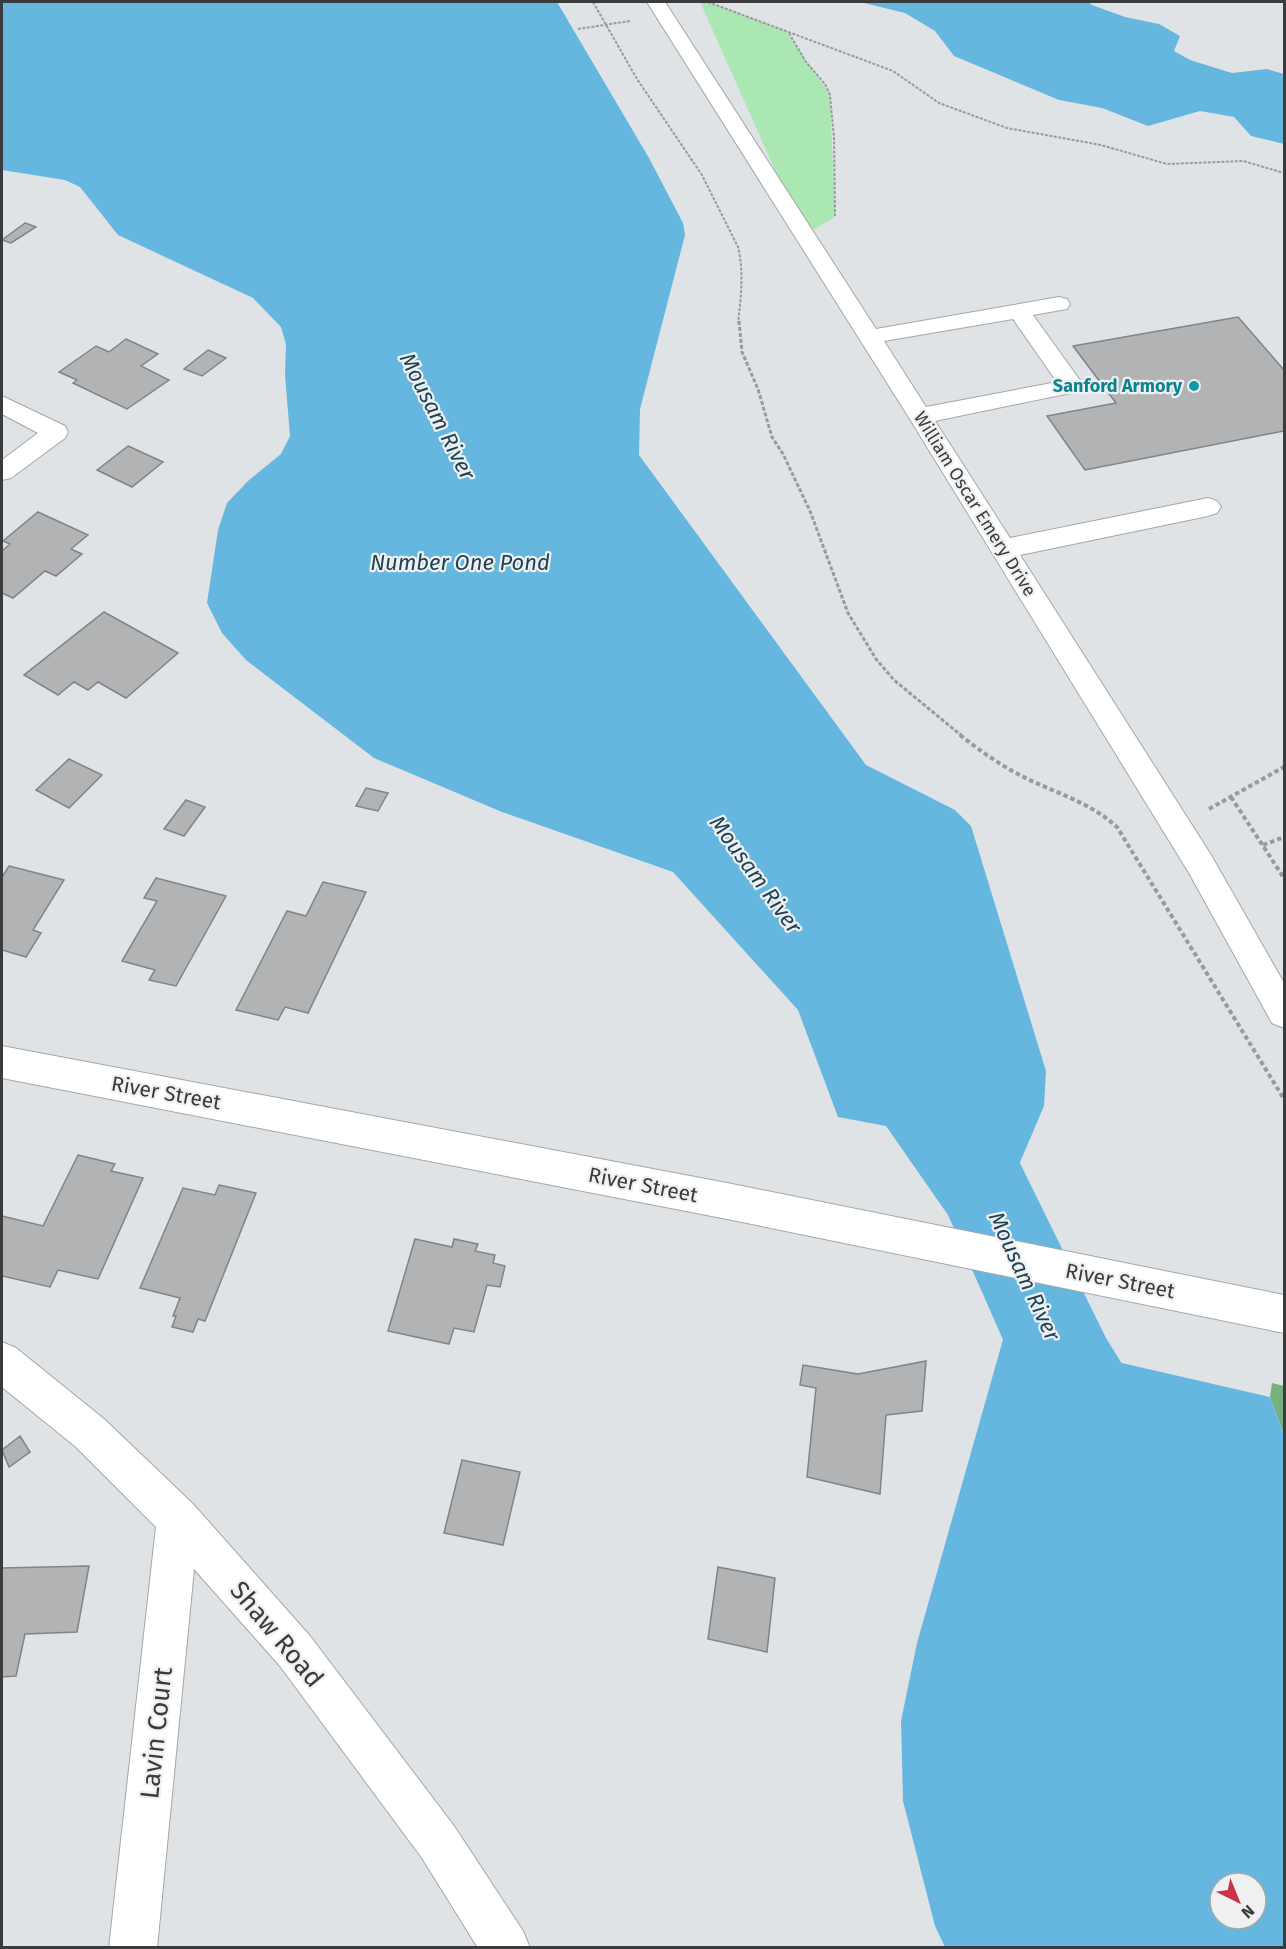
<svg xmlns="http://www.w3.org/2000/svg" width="1286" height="1949" font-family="'Fira Sans',sans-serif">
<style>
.green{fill:#abe7b2}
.forest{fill:#75b17c}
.water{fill:#65b7df;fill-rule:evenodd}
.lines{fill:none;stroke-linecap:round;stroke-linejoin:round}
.river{fill:#65b7df;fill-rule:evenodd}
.building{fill:#b1b3b5;stroke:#818385;stroke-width:1.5}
.minor-casing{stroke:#a4a6a8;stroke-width:2}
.path-far2{stroke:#989a9c;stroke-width:2;stroke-dasharray:3 1.5;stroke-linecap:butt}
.path-far1{stroke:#989a9c;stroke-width:3;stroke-dasharray:4 2;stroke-linecap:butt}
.path{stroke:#989a9c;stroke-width:4;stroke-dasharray:4.5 3;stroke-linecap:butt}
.minor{fill:#fff;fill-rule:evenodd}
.culture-dot{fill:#0f9aa8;stroke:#eef0f2;stroke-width:2}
.labels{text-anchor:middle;stroke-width:4.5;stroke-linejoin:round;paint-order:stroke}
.far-culture-label{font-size:18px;font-weight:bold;fill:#0d838f;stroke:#eef0f2;text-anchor:end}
.far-street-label{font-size:18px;fill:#3a3b3c;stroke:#eef0f2}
.street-label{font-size:21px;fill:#3a3b3c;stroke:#eef0f2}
.water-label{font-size:22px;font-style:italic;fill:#1f4355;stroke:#eef0f2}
.near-street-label{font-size:26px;fill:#3a3b3c;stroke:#eef0f2}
</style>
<rect width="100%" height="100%" fill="#e0e3e5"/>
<path class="green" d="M700,2H708L786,31L830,95L835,217L804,235Z"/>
<path class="forest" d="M1272,1383L1284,1386V1435L1270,1397Z"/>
<path class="water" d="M2,2H557L649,158L683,223L685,235L640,409L639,455L866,765L955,810L971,826L1046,1071L1044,1106L1015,1174L981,1183L923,1172L902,1129L838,1117L798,1010L673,872L502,812L374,758L246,660L222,633L207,603L218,530L227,503L248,481L281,454L290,436L285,375L286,344L281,327L253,298L118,235L80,187L65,180L2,170Z
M860,2H1089L1092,5L1125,17L1159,24L1180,36L1174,51L1190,60L1232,73L1267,69L1284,74V144L1251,136L1234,117L1200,111L1148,126L1102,108L1059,100L954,56L935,31L905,13Z
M1004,1336L1270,1397L1284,1435V1947H945L935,1926L903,1801L901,1721L917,1643ZM1220,1883H1256V1919H1220Z"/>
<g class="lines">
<path class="river" d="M911,1046L943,1058L1014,1151L1106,1338L1153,1414L1168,1451L1153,1488L1116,1503L1079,1488L1034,1410L948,1215L879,1116L866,1087L879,1058Z"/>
</g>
<path class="building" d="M25,223L36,227L11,243L2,240Z
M1238,317L1284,370V431L1085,470L1047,416L1116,403L1073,346Z
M126,339L158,354L141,366L169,380L127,409L73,383L77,380L59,372L96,346L109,352Z
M208,350L226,358L202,376L184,369Z
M128,446L163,462L132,487L97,470Z
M38,512L88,535L71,549L82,554L56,576L45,571L13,598L2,593V551L10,544L3,541Z
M104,612L178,653L126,698L98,682L88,690L74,682L58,695L24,675Z
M69,759L102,775L69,808L36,790Z
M366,788L388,793L378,811L356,806Z
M186,800L205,807L184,836L164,829Z
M9,866L64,880L33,930L41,933L26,957L2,950V877Z
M156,878L226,896L176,986L149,980L155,970L122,961L157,901L144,898Z
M323,882L366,892L308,1013L285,1007L278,1020L236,1010L287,911L306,916Z
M78,1155L115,1164L111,1171L143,1178L98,1279L58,1270L50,1287L2,1276V1216L43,1226Z
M219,1185L256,1193L205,1321L198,1319L193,1332L172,1327L176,1316H173L180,1298L140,1288L183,1188L215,1195Z
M415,1239L452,1247L454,1239L478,1244L475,1251L495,1255L493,1263L505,1266L500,1287L487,1285L474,1332L454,1328L449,1344L388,1331Z
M926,1361L922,1411L886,1415L880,1494L807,1477L816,1388L800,1385L803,1365L858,1374Z
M20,1436L30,1452L9,1467L2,1450Z
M462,1460L520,1472L503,1545L444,1533Z
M89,1566L77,1632L25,1634L16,1676L2,1677V1568Z
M718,1567L775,1578L767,1652L708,1639Z"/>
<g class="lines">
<defs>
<path id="minor" d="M647,2H665L876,329L1059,297L1067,299L1070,304L1067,309L1033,315L1084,386L1080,391L935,421L1010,538L1208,498L1217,501L1221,507L1217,513L1208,516L1020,555L1211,855L1284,983V1028L1272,1023L1189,873L908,416ZM1013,319L1057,382L926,407L884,341Z
M2,396L65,426L68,432L65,438L11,478L2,480V460L38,433L2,414Z
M2,1046L727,1183L1284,1295V1333L727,1219L2,1078Z
M2,1342L16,1348L104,1419L193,1504L310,1636L454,1826L523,1931L530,1948H478L422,1858L280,1666L194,1569L157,1948H109L156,1527L76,1447L2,1387Z"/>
</defs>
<use href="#minor" class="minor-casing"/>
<path class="path-far2" d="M593,2L637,79L702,175L738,247C744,272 741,297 738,323
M708,2L893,71L939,103L1007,128L1101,145L1167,164L1243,161L1284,173
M578,29L630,21
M789,33L806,62L825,84L830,95L834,138L835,216"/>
<path class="path-far1" d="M739,321L742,352L758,389L772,437L783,454L810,511L848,613L876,659L894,680L962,736"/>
<path class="path" d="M960,735C978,749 997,763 1018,774C1051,792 1089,801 1117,827L1284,1099
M1231,797L1284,878
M1209,809L1284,767
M1263,845L1284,837"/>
<use href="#minor" class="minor"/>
</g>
<circle class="culture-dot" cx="1194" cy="386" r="6"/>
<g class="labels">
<g class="far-culture-label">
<text x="1182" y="392">Sanford Armory</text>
</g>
<g class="far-street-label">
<text transform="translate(975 504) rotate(58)" y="6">William Oscar Emery Drive</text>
</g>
<g class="street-label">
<text transform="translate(166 1093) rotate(10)" y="7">River Street</text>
<text transform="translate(643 1185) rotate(11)" y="7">River Street</text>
<text transform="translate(1120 1281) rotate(11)" y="7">River Street</text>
</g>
<g class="water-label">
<text transform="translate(438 416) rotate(63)" y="8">Mousam River</text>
<text x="460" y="570">Number One Pond</text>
<text transform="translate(756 874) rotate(54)" y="8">Mousam River</text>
<text transform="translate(1025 1276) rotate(65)" y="8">Mousam River</text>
</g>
<g class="near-street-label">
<text transform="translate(277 1634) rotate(50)" y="9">Shaw Road</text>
<text transform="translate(156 1733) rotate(-84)" y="9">Lavin Court</text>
</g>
</g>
<rect width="1286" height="1949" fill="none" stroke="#3a3b3c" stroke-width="6"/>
<g transform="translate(1238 1901) rotate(137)"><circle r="28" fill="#eef0f2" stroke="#a6a8a9" stroke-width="1.5"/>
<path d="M0-4.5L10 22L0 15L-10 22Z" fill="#c63645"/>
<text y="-9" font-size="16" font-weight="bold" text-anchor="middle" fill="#3a3b3c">N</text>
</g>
</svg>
